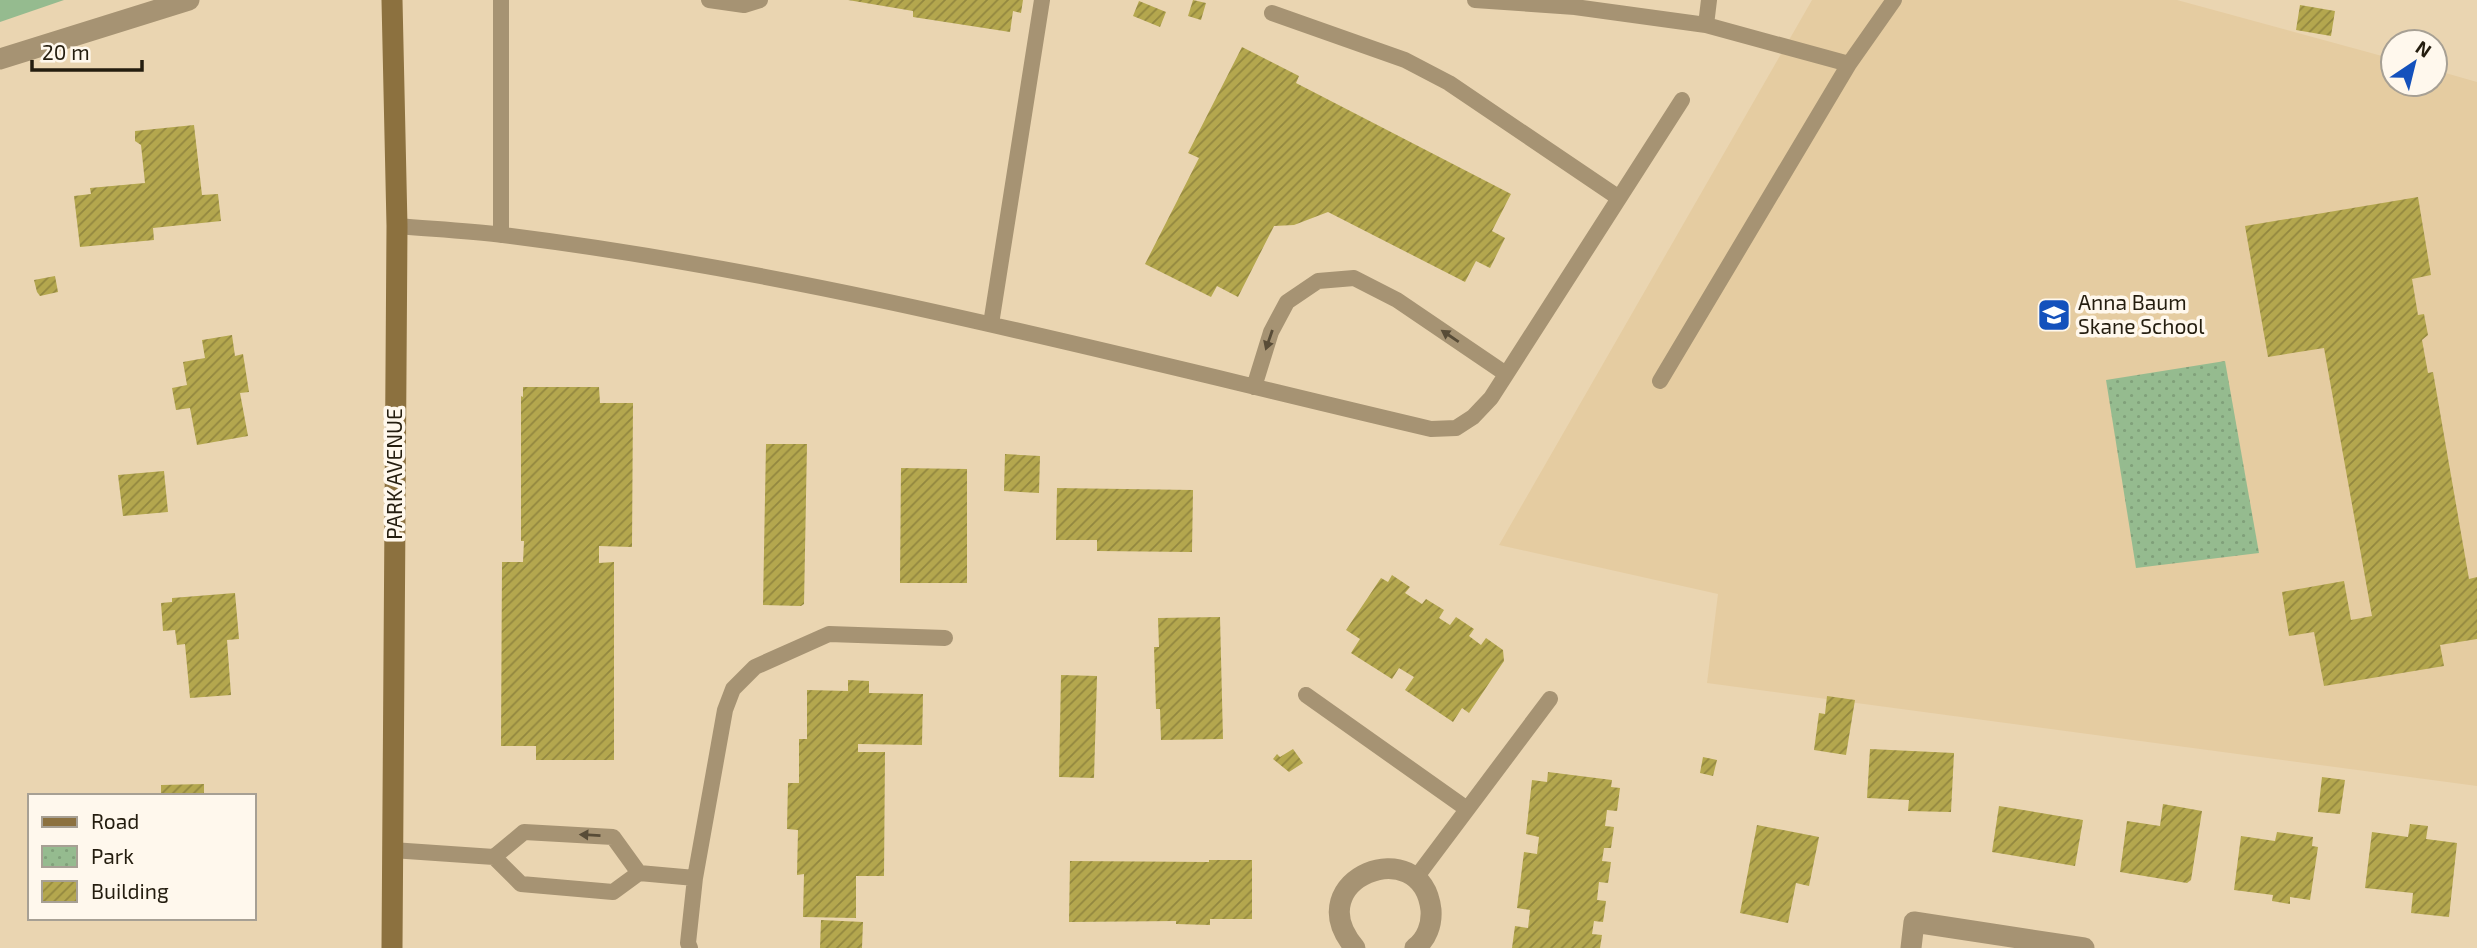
<svg xmlns="http://www.w3.org/2000/svg" width="2477" height="948" font-family="'Exo 2',sans-serif">
<style>
.built{fill:#e5cca1}
.green{fill:#95bb8f}
.park{fill:url(#park-dots)}
.building{fill:url(#building-hatch)}
.lines{fill:none;stroke-linecap:round;stroke-linejoin:round}
.lane{stroke:#a69373;stroke-width:16}
.street{stroke:#a69373;stroke-width:21}
.secondary{stroke:#8c713f;stroke-width:21}
.oneway{fill:#584c37}
.labels{text-anchor:middle;stroke-width:7;stroke-linejoin:round;paint-order:stroke}
.poi-label{font-size:21px;fill:#241d0f;stroke:#fff8ed;text-anchor:start}
.street-label{font-size:21px;fill:#241d0f;stroke:#fff8ed}
</style>
<defs>
<pattern id="park-dots" width="8" height="8" patternUnits="userSpaceOnUse" patternTransform="scale(1.75)"><rect width="8" height="8" fill="#95bb8f"/><path d="M2 2h.1M6 6h.1" fill="none" stroke="#80a07a" stroke-width="1.8" stroke-linecap="round"/></pattern>
<pattern id="building-hatch" width="6" height="6" patternUnits="userSpaceOnUse" patternTransform="scale(1.75)"><rect width="6" height="6" fill="#b4a74e"/><path d="M-1 1l2-2M0 6l6-6M5 7l2-2" fill="none" stroke="#92873f"/></pattern>
</defs>
<rect width="100%" height="100%" fill="#ead5b1"/>
<path class="built" d="M1812,0H2177L2393,59V84H2435V70L2477,82V786L1707,683L1718,594L1499,545Z"/>
<path class="green" d="M0,0H64L0,22Z"/>
<path class="park" d="M2225,361L2259,553L2136,568L2106,380Z"/>
<path class="building" d="M848,0H1023L1021,13L1013,11L1010,32L913,17V11Z
M1193,0L1206,3L1201,20L1188,16Z
M1139,1L1166,12L1160,27L1133,16Z
M2300,5L2335,11L2331,36L2296,30Z
M1242,47L1299,76L1296,83L1511,194L1492,231L1505,238L1490,268L1476,261L1465,282L1328,212L1294,225L1274,226L1238,297L1217,286L1211,297L1145,264L1199,158L1188,153Z
M194,125L202,195L218,194L221,221L153,228L154,240L80,247L74,196L91,194L90,188L145,183L141,145L135,141V131Z
M2418,197L2431,275L2412,279L2418,315L2424,314L2428,335L2422,340L2428,373L2433,372L2469,579L2477,577V639L2440,645L2444,666L2324,686L2314,632L2289,636L2282,592L2344,581L2351,620L2372,616L2324,348L2268,357L2245,226Z
M55,276L58,292L40,296L37,292L34,280Z
M232,335L235,356L243,354L249,392L240,393L248,436L197,445L190,408L176,410L172,388L187,385L183,362L205,358L202,340Z
M523,387H599L600,403H633L632,547L599,546V563L614,562V760H536V746H501L502,562H523L524,541H521V396L523,397Z
M766,444H807L804,604L801,606L763,605Z
M1005,454L1040,456L1039,493L1004,491Z
M901,468L967,469V583H900Z
M164,471L168,512L123,516L118,475Z
M1057,488L1193,490L1192,552L1097,551V540H1056Z
M1392,575L1410,587L1405,593L1422,604L1426,599L1444,610L1439,618L1450,625L1456,617L1474,629L1469,636L1481,645L1486,638L1503,650L1504,661L1469,713L1462,708L1453,722L1405,690L1414,677L1399,668L1392,679L1351,653L1360,639L1346,630L1381,578L1388,582Z
M235,593L239,639L227,640L231,695L190,698L185,644L177,645L175,630L163,631L161,603L172,602V598Z
M1220,617L1223,739L1161,740L1160,709H1156L1154,647H1159L1158,618Z
M1061,675L1097,676L1094,778L1059,777Z
M848,680L869,681V693L923,694L922,745L858,744V752H885L884,876H856V918L803,917L804,874L797,875L798,830L787,829L788,783H799V739H807V690L848,691Z
M1827,696L1855,700L1846,755L1814,750L1819,713L1825,714Z
M1293,749L1303,763L1289,772L1273,759L1277,754L1280,757Z
M1870,749L1954,753L1951,812L1908,811L1909,800L1867,798Z
M1703,757L1717,760L1713,776L1700,773Z
M1548,772L1612,780L1611,787L1620,788L1617,811L1607,810L1605,826L1614,827L1611,848H1604L1602,861L1611,862L1608,883L1599,882L1597,900L1606,901L1603,922L1594,921L1592,934L1602,935L1600,948H1512L1515,926L1528,928L1530,910L1517,908L1524,852L1537,854L1539,837L1526,834L1532,780L1547,782Z
M2322,777L2345,780L2340,814L2318,812Z
M204,784V796H161V785Z
M2163,804L2202,811L2191,880L2187,883L2120,872L2127,821L2160,826Z
M1999,806L2083,820L2075,866L1992,852Z
M2410,824L2428,826L2426,839L2457,843L2449,917L2411,913L2413,893L2365,888L2372,832L2408,837Z
M1757,825L1819,837L1809,886L1796,883L1788,923L1740,913Z
M2277,832L2313,837L2312,846L2318,847L2310,900L2290,897V904L2272,901L2273,895L2234,890L2241,836L2275,841Z
M1209,860H1252V919H1210V925L1176,924V921L1069,922L1070,861L1209,862Z
M821,920L863,922L862,948H820Z"/>
<g class="lines">
<path class="lane" d="M501,0V235
M709,0L744,5L760,0
M1475,0L1575,7L1706,25L1709,0
M1272,13L1405,60L1449,83L1619,198
M1706,25L1849,64L1894,0
M397,226C432,229 468,231 503,235C817,274 1124,357 1431,429L1456,428L1473,417L1491,398L1682,100
M991,324L1042,0
M1660,381L1849,64
M1254,387L1271,332L1287,302L1318,281L1354,278L1397,300L1506,374
M1306,695L1467,809
M392,850L494,857L521,884L613,892L639,873L695,878L688,943L690,948
M494,857L524,832L613,837L639,873
M695,878L725,710L733,689L755,667L829,634L945,638
M1415,879L1550,699"/>
<path class="street" d="M0,59L189,0
M1355,948C1296,879 1422,830 1431,910C1432,924 1427,939 1415,948
M1911,948L1914,922L2084,948"/>
<path class="secondary" d="M392,948L397,226L392,0"/>
</g>
<defs><path id="oneway-solid" d="M-6-.8H1V-3.2L6.5 0L1 3.2V.8H-6Z" transform="scale(1.75)"/></defs>
<g class="oneway">
<use href="#oneway-solid" transform="translate(1450 336) rotate(-146)"/>
<use href="#oneway-solid" transform="translate(1269 340) rotate(109)"/>
<use href="#oneway-solid" transform="translate(590 835) rotate(-177)"/>
</g>
<defs>
<symbol id="school-square" viewBox="-11 -11 22 22"><rect x="-9" y="-9" width="18" height="18" rx="4" fill="#1451bc" stroke="#fff8ed"/><path d="M0-5L7-2L0 1L-7-2ZM-4 1L0 2.5L4 1V4Q0 6-4 4Z" fill="#fff"/></symbol>
</defs>
<g fill-rule="evenodd">
<use href="#school-square" x="2035" y="296" width="38" height="38"/>
</g>
<g class="labels">
<g class="poi-label">
<text x="2078" y="310">Anna Baum<tspan x="2078" dy="24">Skane School</tspan></text>
</g>
<g class="street-label">
<text transform="translate(395 474) rotate(-90)" y="7">PARK AVENUE</text>
</g>
</g>
<rect x="28" y="794" width="228" height="126" fill="#fff8ed" stroke="#a7a094" stroke-width="2"/>
<rect x="42" y="817" width="35" height="10" fill="#8c713f" stroke="#a7a094" stroke-width="2"/>
<text x="91" y="829" font-size="21" fill="#241d0f">Road</text>
<rect x="42" y="846" width="35" height="21" fill="url(#park-dots)" stroke="#a7a094" stroke-width="2"/>
<text x="91" y="864" font-size="21" fill="#241d0f">Park</text>
<rect x="42" y="881" width="35" height="21" fill="url(#building-hatch)" stroke="#a7a094" stroke-width="2"/>
<text x="91" y="899" font-size="21" fill="#241d0f">Building</text>
<g transform="translate(2414 63) rotate(35)"><circle r="33" fill="#fff8ed" stroke="#a7a094" stroke-width="2"/>
<path d="M0-5L12 26L0 18L-12 26Z" fill="#1451bc"/>
<text y="-10" font-size="19" font-weight="bold" text-anchor="middle" fill="#241d0f">N</text>
</g>
<path d="M32 60v10h110v-10" fill="none" stroke="#241d0f" stroke-width="3.5"/>
<text x="42" y="60" font-size="21" fill="#241d0f" stroke="#fff8ed" stroke-width="5" paint-order="stroke">20 m</text>
</svg>
